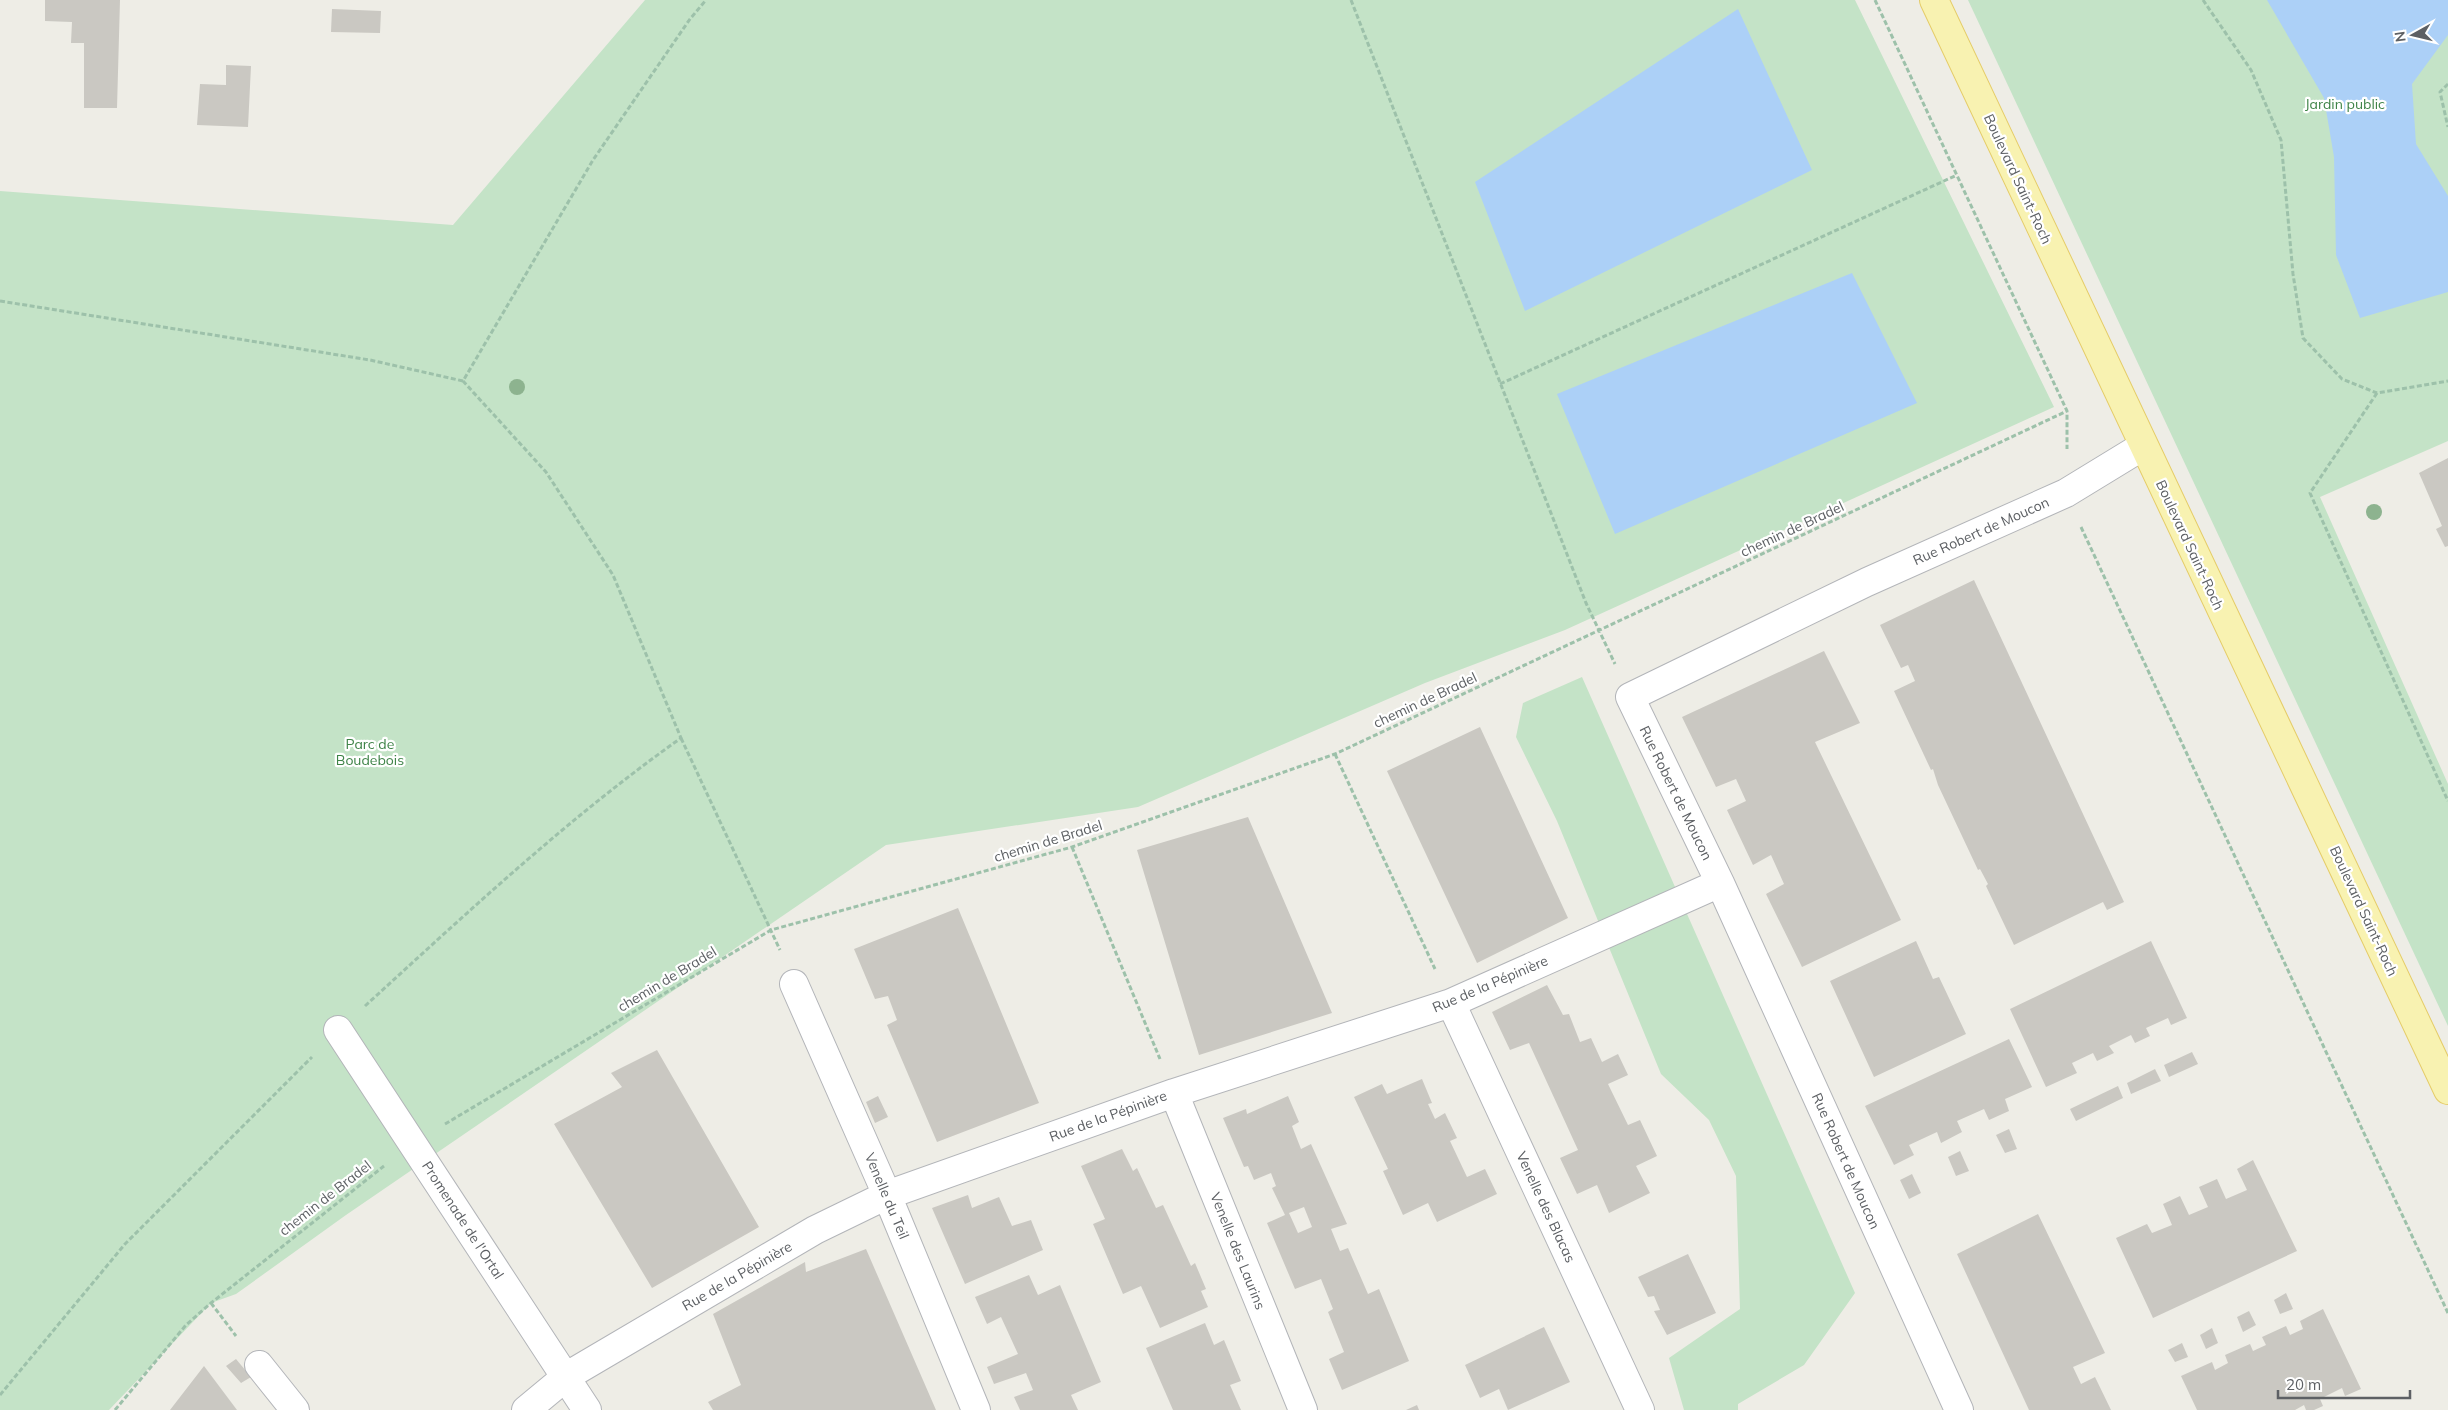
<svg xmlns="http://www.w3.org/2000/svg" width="2448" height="1410" font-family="Mulish,sans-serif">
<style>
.green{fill:#c4e3c7}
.water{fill:#acd0f7}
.building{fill:#cac8c2;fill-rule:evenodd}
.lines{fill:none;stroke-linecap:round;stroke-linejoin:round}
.minor-casing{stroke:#b3b5b9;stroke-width:30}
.major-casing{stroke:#e5cc68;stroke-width:30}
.path{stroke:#9dc1aa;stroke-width:3;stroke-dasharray:5 2.5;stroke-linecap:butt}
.minor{stroke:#fff;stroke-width:28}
.major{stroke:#f8f2b1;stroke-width:28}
.tree{fill:#8db38f}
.labels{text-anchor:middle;stroke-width:4.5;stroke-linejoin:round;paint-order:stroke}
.park-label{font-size:14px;fill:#3e8347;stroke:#fff}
.street-label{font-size:14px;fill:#5d6064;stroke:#fff}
</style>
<rect width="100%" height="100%" fill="#eeede6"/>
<path class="green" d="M645,0H1855L2054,407L1565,630L1425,683L1138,807L886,845L346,1215L236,1294L211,1303L109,1410H0V191L453,225Z
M1968,0H2448V441L2320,497L2448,784V1026Z
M1582,677L1855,1293L1804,1365L1738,1404V1410H1684L1669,1358L1740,1309L1736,1176L1709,1120L1661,1074L1557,821L1516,737L1523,703Z"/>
<path class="water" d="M2267,0H2448V35L2412,84L2416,144L2448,196V292L2360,318L2336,255L2334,157L2324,98Z
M1738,9L1812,170L1525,311L1475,182Z
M1852,273L1917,403L1615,534L1557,394Z"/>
<path class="building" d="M45,0H120L117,108H84V43H71L72,22L45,21Z
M332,9L381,11L380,33L331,32Z
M226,65L251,66L248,127L197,125L200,84L226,85Z
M2448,458V546L2445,547L2436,529L2442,526L2419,473Z
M1974,580L2124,902L2107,910L2103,902L2014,945L1986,886L1988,884L1980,869L1978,870L1938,785L1933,769L1931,770L1894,691L1915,681L1908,665L1901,668L1880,625Z
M1824,651L1860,723L1815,742L1901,920L1802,967L1766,894L1784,884L1771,855L1753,865L1727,810L1746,801L1736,779L1716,787L1682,717Z
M1480,727L1568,918L1477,963L1387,771Z
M1248,817L1332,1013L1199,1055L1137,850Z
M958,908L1039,1103L937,1142L887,1025L897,1020L888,996L875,999L854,949Z
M1916,941L1933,979L1939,977L1966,1034L1874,1077L1830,981Z
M2151,941L2187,1018L2171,1025L2168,1018L2146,1028L2150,1036L2135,1043L2131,1035L2109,1046L2114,1053L2097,1061L2093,1053L2072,1063L2077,1073L2046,1087L2010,1009Z
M1547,985L1563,1015L1569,1014L1580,1042L1591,1038L1602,1062L1618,1054L1628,1075L1608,1084L1628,1125L1640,1120L1657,1156L1636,1166L1650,1193L1609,1213L1597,1185L1577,1194L1560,1158L1578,1150L1529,1043L1510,1050L1492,1012Z
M2009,1039L2032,1087L2005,1099L2009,1111L1989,1120L1984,1109L1957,1121L1962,1132L1941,1143L1937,1132L1909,1145L1914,1155L1894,1165L1865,1106Z
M657,1050L759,1227L652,1288L554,1124L622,1087L611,1073Z
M2192,1052L2198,1064L2169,1077L2164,1065Z
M2155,1069L2161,1081L2131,1094L2127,1083Z
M1422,1079L1432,1103L1428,1104L1435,1119L1445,1113L1457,1138L1450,1141L1467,1177L1485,1169L1497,1194L1437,1222L1428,1203L1403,1215L1383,1171L1388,1169L1354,1097L1382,1084L1387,1094Z
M2118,1086L2123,1098L2076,1121L2070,1109Z
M878,1096L888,1117L875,1123L866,1102Z
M1288,1096L1299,1122L1292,1126L1301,1149L1311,1144L1347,1224L1331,1229L1340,1251L1348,1248L1368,1294L1379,1289L1409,1361L1342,1390L1329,1359L1344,1352L1328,1312L1333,1309L1321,1279L1295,1289L1267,1223L1285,1215L1272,1188L1276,1186L1271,1173L1254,1180L1248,1166L1244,1167L1223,1118L1246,1109L1247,1114ZM1304,1207L1312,1227L1298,1233L1289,1213Z
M2009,1129L2017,1149L2005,1153L1996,1135Z
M1122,1149L1133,1171L1137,1168L1156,1208L1163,1205L1191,1266L1195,1263L1206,1289L1201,1291L1208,1307L1160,1328L1141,1286L1123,1294L1093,1224L1105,1219L1081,1166Z
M1960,1151L1969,1171L1956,1176L1948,1157Z
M2253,1160L2297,1251L2153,1318L2116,1238L2147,1224L2152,1233L2172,1225L2163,1204L2180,1196L2189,1215L2208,1207L2199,1187L2217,1179L2226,1199L2247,1190L2237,1169Z
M1912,1174L1921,1193L1909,1199L1900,1180Z
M968,1195L972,1208L999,1197L1012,1226L1031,1220L1043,1250L965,1284L932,1208Z
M2038,1214L2105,1353L2073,1367L2081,1384L2095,1377L2111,1410H2029L1957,1254Z
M866,1249L936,1410H713L708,1402L741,1385L713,1314L805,1262L806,1272Z
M1688,1254L1716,1313L1667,1335L1654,1311L1660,1310L1654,1296L1648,1297L1638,1277Z
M1029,1275L1038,1295L1060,1285L1101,1382L1071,1395L1078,1410H1020L1014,1397L1033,1390L1026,1373L994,1384L987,1367L1018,1354L1001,1317L987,1324L975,1297Z
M2286,1293L2293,1309L2280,1314L2274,1300Z
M2323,1309L2361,1389L2345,1396L2342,1388L2320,1399L2323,1406L2314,1410H2306L2304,1405L2295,1410H2197L2181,1376L2212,1362L2215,1370L2228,1363L2225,1355L2250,1344L2253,1351L2266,1345L2262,1337L2286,1326L2290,1335L2303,1329L2300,1321Z
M2249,1311L2256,1325L2243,1332L2237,1317Z
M1205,1323L1214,1345L1224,1340L1241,1381L1230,1385L1241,1410H1173L1146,1348Z
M1544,1327L1570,1382L1508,1410L1499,1389L1480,1398L1465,1365Z
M2212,1328L2218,1343L2206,1349L2200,1335Z
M2182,1343L2188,1357L2175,1362L2168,1350Z
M236,1359L251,1377L241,1383L226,1366Z
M204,1366L237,1410H170Z
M1417,1405L1419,1410H1406Z"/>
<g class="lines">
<defs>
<path id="minor" d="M794,984L887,1195L976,1410
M1451,1003L1640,1410
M338,1030L587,1410
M1174,1093L1303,1410
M259,1365L295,1410
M526,1410L567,1376L815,1230L887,1195L1174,1093L1451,1003L1720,883
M1959,1410L1720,883L1630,697L1867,582L2066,493L2143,446"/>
<path id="major" d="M1934,0L2448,1090"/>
</defs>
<use href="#minor" class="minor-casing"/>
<use href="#major" class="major-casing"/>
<path class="path" d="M1351,0L1586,603L1615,664
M1875,0L2067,411V449
M2203,0L2251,70L2281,140L2293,274L2303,338L2342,379L2377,393L2448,381
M2448,84L2440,92L2448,127
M0,301L370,360L463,381
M1500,384L1957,175
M2377,393L2310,493L2448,801
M2081,527L2448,1313
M681,738L780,950
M1335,754L1435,969
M1072,847L1160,1059
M365,1006C467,913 568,818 681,738L613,575L546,472L463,381L593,160L690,19L706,0
M445,1124L771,930L1072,847L1335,754L2067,411
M211,1303L236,1336
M0,1395L125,1244L312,1057
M115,1410L186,1325L211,1303L384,1166"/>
<use href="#minor" class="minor"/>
<use href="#major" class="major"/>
</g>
<g class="tree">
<circle cx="517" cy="387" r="8"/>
<circle cx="2374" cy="512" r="8"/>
</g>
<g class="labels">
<g class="park-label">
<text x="2345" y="109">Jardin public</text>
<text x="370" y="749">Parc de<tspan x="370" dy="16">Boudebois</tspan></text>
</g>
<g class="street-label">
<text transform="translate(2018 179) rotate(65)" y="5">Boulevard Saint-Roch</text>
<text transform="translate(1792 529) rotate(-25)" y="5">chemin de Bradel</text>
<text transform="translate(1981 531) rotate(-24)" y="5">Rue Robert de Moucon</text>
<text transform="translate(2190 545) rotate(65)" y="5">Boulevard Saint-Roch</text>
<text transform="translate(1425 700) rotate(-25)" y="5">chemin de Bradel</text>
<text transform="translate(1676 793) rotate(64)" y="5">Rue Robert de Moucon</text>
<text transform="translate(1048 841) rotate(-17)" y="5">chemin de Bradel</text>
<text transform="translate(2364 911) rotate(65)" y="5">Boulevard Saint-Roch</text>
<text transform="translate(667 979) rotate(-31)" y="5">chemin de Bradel</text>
<text transform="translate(1490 984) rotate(-23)" y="5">Rue de la Pépinière</text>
<text transform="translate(1108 1116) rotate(-20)" y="5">Rue de la Pépinière</text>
<text transform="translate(1846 1161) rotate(66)" y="5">Rue Robert de Moucon</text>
<text transform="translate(887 1196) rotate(67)" y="5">Venelle du Teil</text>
<text transform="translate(325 1198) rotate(-38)" y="5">chemin de Bradel</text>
<text transform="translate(1546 1207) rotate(65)" y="5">Venelle des Blacas</text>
<text transform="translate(463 1220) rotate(57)" y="5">Promenade de l'Ortal</text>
<text transform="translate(1238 1251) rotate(68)" y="5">Venelle des Laurins</text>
<text transform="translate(737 1276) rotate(-30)" y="5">Rue de la Pépinière</text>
</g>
</g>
<g transform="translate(2413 35) rotate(262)" stroke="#ffffff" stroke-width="4" paint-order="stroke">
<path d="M0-4L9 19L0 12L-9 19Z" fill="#5d6064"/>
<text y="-8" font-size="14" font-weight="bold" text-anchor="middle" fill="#5d6064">N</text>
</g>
<path d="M2278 1390v8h132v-8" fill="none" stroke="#5d6064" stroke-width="2.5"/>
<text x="2286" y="1390" font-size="15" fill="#5d6064" stroke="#ffffff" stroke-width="4" paint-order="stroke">20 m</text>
</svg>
